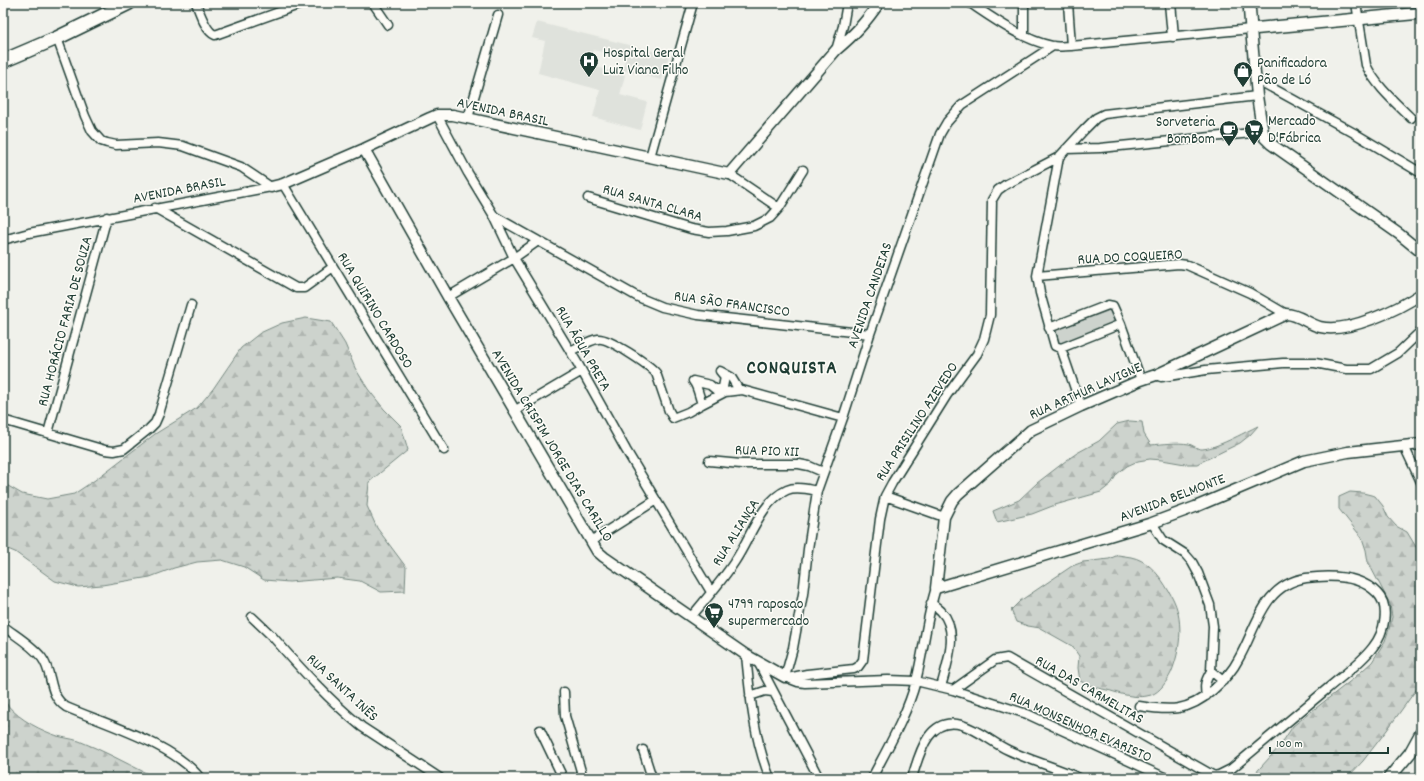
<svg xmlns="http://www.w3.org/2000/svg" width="1424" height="781" font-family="Dekko,sans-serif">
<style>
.built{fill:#dfe2dc}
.forest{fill:url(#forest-firs);stroke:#768880}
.park{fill:#cdd3cd;stroke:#768880}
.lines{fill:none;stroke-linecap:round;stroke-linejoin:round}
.minor-casing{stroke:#1f3d34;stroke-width:11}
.tertiary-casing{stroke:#1f3d34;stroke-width:13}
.secondary-casing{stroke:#1f3d34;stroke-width:14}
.primary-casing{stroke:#1f3d34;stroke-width:16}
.minor{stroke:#fdfcf7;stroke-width:8}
.tertiary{stroke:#fdfcf7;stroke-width:10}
.secondary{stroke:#fdfcf7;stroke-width:11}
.primary{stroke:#fdfcf7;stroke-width:13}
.labels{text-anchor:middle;stroke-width:3;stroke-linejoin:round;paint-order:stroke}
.poi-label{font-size:15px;fill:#1f3d34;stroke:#fdfcf7;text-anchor:start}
.street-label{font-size:15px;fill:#1f3d34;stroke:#fdfcf7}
.district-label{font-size:19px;font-weight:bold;letter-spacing:1px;fill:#1f3d34;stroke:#fdfcf7}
</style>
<defs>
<pattern id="forest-firs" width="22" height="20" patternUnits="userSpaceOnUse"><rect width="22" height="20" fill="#cdd3cd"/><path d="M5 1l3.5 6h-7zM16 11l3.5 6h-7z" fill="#b0b6b1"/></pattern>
</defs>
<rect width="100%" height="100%" fill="#f0f1eb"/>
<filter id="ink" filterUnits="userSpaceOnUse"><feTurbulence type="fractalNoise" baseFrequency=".025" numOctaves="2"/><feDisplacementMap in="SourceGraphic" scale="8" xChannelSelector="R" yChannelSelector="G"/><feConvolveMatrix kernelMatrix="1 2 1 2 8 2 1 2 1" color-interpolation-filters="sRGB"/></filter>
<g filter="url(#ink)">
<path class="built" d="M537,22L669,55L662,80L622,70L626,57L593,50L589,65L625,75L620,95L647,102L640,130L593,117L600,90L538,73L545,41L532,38Z"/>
<path class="forest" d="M306,318L331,322L345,344L355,368L368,389L384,409L401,426L408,450L369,482L367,506L377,528L406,567L405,591L381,592L360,581L337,578L289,582L264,580L244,567L222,560L197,562L174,568L150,577L102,585L78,587L55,581L15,552L3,547V483L22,494L47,499L74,494L95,480L155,434L197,408L213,389L241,348L260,333L282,323Z
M1130,421L1142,422L1144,434L1151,445C1163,444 1177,442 1189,444C1192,445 1196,448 1200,449C1214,450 1245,432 1258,426L1250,435L1240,443L1197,464H1185L1162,460L1150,459L1138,461L1127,466L1117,474L1111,484L1101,492L1055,505L1032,514L997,522L993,511L1019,500L1037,483L1067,460L1077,453L1099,441L1117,424Z
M1350,492L1363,493L1375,496L1383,506L1388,517L1396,526L1407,532L1421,555V683L1387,730L1363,761L1347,778H1251L1280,746L1293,726L1353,679L1372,662L1385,641L1389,629L1392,617L1390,604L1368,562L1366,550L1362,538L1339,509V497Z
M1118,555C1122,556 1127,556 1131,557C1146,560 1157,572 1165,585C1168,590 1172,596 1174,601C1184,623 1180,652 1171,673C1167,681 1160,692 1151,695C1138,699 1124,695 1111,691C1099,688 1092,687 1080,681L1078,668L1079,656L1072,646L1040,628L1028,626L1016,622L1011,610L1020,601L1072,566L1083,562L1109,559Z
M3,699C14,716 34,727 52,734C61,738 70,738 79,741C102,750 124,762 146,773L152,778H3Z"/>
<path class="park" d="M1110,310L1116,324L1059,345L1054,331Z"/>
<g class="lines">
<defs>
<path id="minor" d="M196,3C199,11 206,32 215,35L304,3
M373,3L388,25
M970,3C994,19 1023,40 1052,46C1058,47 1065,46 1071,46L1251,29
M1024,3V36
M1068,3L1071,46
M1356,3L1366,65C1376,86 1395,102 1411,118
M57,38L85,116L92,131L101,141L107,143L116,145L158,143L183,146L241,167L271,187
M1053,46L962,105L947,122L940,134L870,334L843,418L817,491L808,549L803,594L793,648L785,677L798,682L805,683L888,680L916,681L953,690L1027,714L1166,778
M836,50L843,26L847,3
M1256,79L1354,133L1421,173
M437,115L468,173L494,216L514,258L578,364L626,450L711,592
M468,118L498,15
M1066,149L1100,148L1262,132
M650,157L693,3
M729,174L779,208
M283,184L444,450
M588,198L691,229L709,232L727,231L754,226L770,218L779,208L803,170
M155,208L296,288H304L333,267
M494,216L638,297L662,307L698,315L870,334
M3,240L29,233L271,187
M1037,276L1179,264L1187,265L1250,293L1286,314
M448,297L514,258L538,241
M1049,328L1108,305L1113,306L1121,324L1141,380
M1061,348L1055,346L1040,293L1037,276L1059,157L1084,130L1096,118L1104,114L1257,96
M1061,348L1121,324
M1061,348L1081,406
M570,351C578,348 589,340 598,339C608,337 649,365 656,373L669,411L673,418L688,412L702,404C699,396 698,387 693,381L710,385L716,390L723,387L725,377L720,371L731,377L739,390
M1156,375L1161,377L1169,376L1206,370L1283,363H1315L1346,369H1371L1398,353L1421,331
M702,404L725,392L742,390L843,418
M514,411L582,371
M3,420L105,450L114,451L124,449L149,429L155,423L159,414L191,305
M48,433L107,217
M1404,446L1421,482
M709,461L741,464H799L809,466L823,472
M885,496L944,517
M1152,523L1163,540L1185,554L1192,562L1198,573L1210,605L1213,626L1211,671L1223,681
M591,541L656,500
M931,603C934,605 938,608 941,611C960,631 947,664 941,687
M252,617L273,637
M691,617C706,599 722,581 735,561C750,539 761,501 787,490C796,486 808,489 817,491
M3,626C16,636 32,645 42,658C54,674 47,694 66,707C105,724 174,744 200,778
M273,637C301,669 329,700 362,727L440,778
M746,655C750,696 754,739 770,778
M758,662L819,778
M788,678L807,674L854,669L858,667L863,660L880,519L885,496L892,483L947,395L977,354L984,339L990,315L992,200L998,190L1005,185L1059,157
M953,690L995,660L1007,658L1214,776
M564,692L565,716L583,778
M750,696L765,691L773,692
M1206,696C1204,684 1205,682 1211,671
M1139,706C1170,711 1188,712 1213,690C1222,682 1232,672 1238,660C1257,628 1262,585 1306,578C1329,575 1360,575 1377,593C1391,607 1384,633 1373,647C1361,663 1342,676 1327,689C1295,716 1263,742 1231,769L1219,775L1214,776V778
M540,730L563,778
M643,750L652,778
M872,778C888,747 907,715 916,681C924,650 926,619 936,588
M912,778C919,755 928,715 962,725C979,730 993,743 1008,750C1031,761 1056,767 1079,778"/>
<path id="tertiary" d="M1170,3L1173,36
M1251,29L1257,96L1261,122L1264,137L1271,144L1399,234L1421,252
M364,149L448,297L597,551L604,557L746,655L785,677
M271,187L283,184L364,149L430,118L437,115H453L729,174L836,50C855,34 865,23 879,3
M1421,294C1399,309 1347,334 1320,327C1308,324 1298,314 1286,314L1156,375L1141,380L1081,406L1031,430L958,494L952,501L944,517L936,588L1152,523L1195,507L1304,461L1348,452L1421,444"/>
<path id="secondary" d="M1249,3L1251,29L1421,13
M1389,778L1410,753L1421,733"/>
<path id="primary" d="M3,61L57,38L129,3"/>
</defs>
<use href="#minor" class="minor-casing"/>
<use href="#tertiary" class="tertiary-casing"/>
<use href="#secondary" class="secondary-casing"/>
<use href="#primary" class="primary-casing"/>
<use href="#minor" class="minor"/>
<use href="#tertiary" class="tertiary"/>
<use href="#secondary" class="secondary"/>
<use href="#primary" class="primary"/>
</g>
</g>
<defs>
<symbol id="hospital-pin" viewBox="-11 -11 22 30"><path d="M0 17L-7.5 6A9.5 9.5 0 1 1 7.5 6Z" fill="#1f3d34" stroke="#fdfcf7"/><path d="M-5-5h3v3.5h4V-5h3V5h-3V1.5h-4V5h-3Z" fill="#fff"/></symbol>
<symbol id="shop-pin" viewBox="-11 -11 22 30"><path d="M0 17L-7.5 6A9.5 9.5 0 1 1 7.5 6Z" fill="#1f3d34" stroke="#fdfcf7"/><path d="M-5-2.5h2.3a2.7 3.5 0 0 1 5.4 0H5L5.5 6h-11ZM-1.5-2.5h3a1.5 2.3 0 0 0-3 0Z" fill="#fff"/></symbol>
<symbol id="supermarket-pin" viewBox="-11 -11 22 30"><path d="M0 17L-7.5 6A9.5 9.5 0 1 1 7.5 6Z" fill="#1f3d34" stroke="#fdfcf7"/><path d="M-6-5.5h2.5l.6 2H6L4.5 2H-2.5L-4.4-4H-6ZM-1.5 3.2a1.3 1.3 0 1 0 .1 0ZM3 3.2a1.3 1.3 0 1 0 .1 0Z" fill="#fff"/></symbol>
<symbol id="cafe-pin" viewBox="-11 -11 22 30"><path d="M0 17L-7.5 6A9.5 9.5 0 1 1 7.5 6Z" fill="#1f3d34" stroke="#fdfcf7"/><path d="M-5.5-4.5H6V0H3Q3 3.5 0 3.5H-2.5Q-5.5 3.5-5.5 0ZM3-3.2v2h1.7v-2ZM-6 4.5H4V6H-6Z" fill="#fff"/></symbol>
</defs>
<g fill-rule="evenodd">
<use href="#hospital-pin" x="578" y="50" width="22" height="30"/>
<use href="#shop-pin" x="1232" y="60" width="22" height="30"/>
<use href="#supermarket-pin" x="1243" y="118" width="22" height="30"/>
<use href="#cafe-pin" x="1218" y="119" width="22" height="30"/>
<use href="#supermarket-pin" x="703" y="601" width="22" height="30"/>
</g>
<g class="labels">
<g class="poi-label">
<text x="603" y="57">Hospital Geral<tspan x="603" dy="17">Luiz Viana Filho</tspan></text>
<text x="1257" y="67">Panificadora<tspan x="1257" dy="17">Pão de Ló</tspan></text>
<text x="1268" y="125">Mercado<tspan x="1268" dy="17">D'Fábrica</tspan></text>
<text x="1215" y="126" text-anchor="end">Sorveteria<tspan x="1215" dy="17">BomBom</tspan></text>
<text x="728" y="608">4799 raposao<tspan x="728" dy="17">supermercado</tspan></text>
</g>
<g class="street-label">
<text transform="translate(503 111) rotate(12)" y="5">AVENIDA BRASIL</text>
<text transform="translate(179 189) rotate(-11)" y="5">AVENIDA BRASIL</text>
<text transform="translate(653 202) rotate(16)" y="5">RUA SANTA CLARA</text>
<text transform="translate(1130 256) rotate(-3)" y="5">RUA DO COQUEIRO</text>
<text transform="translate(869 295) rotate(-71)" y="5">AVENIDA CANDEIAS</text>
<text transform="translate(732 303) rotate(8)" y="5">RUA SÃO FRANCISCO</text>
<text transform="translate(376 310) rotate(59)" y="5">RUA QUIRINO CARDOSO</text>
<text transform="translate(64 321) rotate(-75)" y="5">RUA HORÁCIO FARIA DE SOUZA</text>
<text transform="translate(584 348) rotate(60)" y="5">RUA ÁGUA PRETA</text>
<text transform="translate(1085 390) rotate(-24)" y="5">RUA ARTHUR LAVIGNE</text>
<text transform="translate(916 421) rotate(-57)" y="5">RUA PRISILINO AZEVEDO</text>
<text transform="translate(553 445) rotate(59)" y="5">AVENIDA CRISPIM JORGE DIAS CARILLO</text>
<text transform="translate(767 450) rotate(2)" y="5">RUA PIO XII</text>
<text transform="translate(1172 497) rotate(-21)" y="5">AVENIDA BELMONTE</text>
<text transform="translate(735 532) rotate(-58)" y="5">RUA ALIANÇA</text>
<text transform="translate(343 687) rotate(43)" y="5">RUA SANTA INÊS</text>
<text transform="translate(1090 689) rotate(30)" y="5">RUA DAS CARMELITAS</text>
<text transform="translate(1081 726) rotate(24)" y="5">RUA MONSENHOR EVARISTO</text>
</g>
<g class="district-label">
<text x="792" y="373">CONQUISTA</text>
</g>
</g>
<rect width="1424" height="781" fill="none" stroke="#fdfcf7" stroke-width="16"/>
<rect x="8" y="8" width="1408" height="765" fill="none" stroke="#1f3d34" stroke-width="1.5" filter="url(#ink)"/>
<path d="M1270 747v6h118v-6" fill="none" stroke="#1f3d34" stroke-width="2"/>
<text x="1276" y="747" font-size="12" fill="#1f3d34" stroke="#fdfcf7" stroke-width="3" paint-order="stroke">100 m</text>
</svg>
